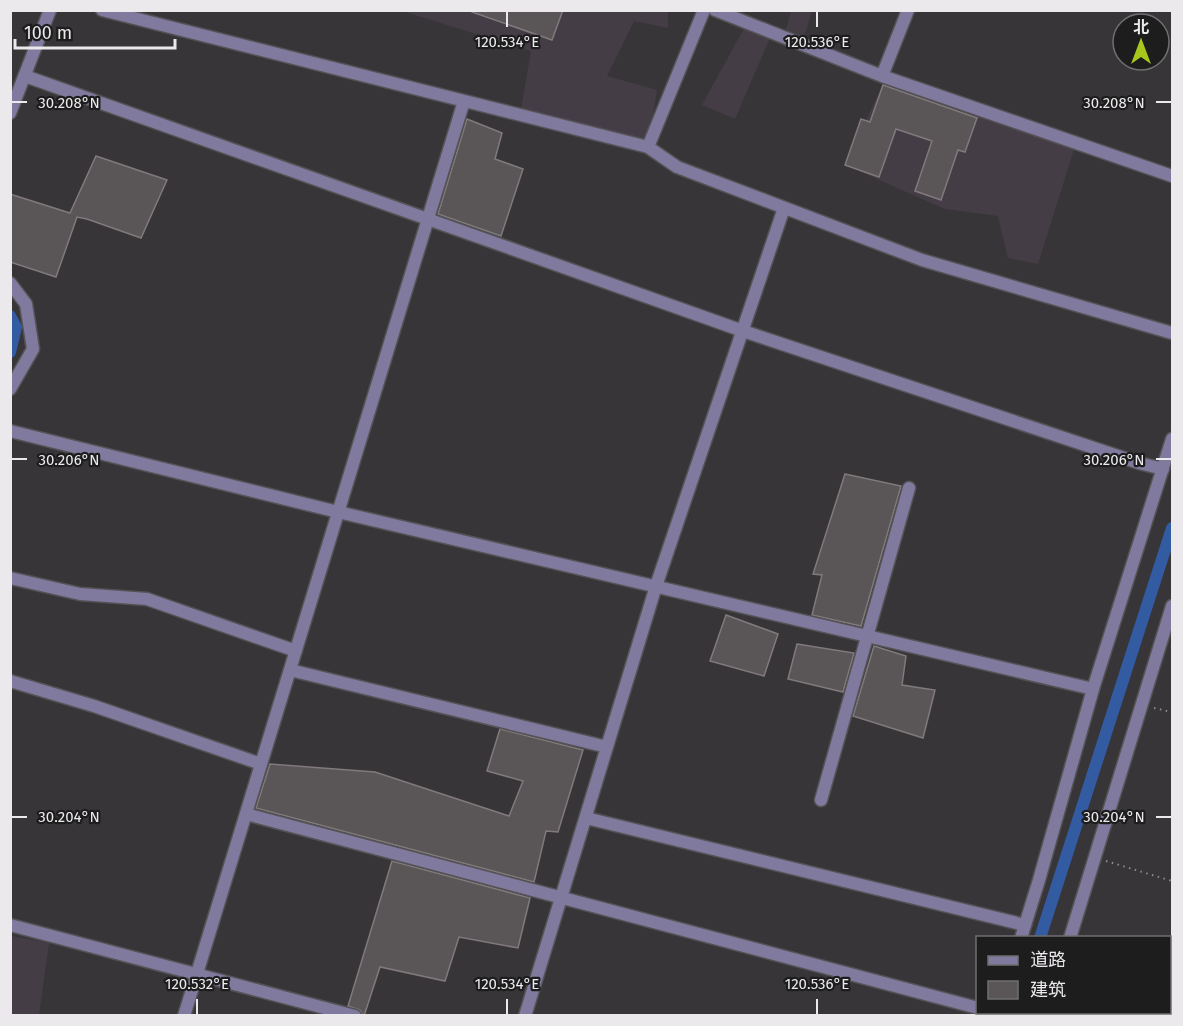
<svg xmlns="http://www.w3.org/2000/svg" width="1183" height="1026" font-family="'Fira Sans','Noto Sans SC',sans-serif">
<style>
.built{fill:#453d46}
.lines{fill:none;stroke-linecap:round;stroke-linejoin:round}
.canal{stroke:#325ba1;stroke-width:12}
.building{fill:#5a5557;stroke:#807a7c;stroke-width:1.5}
.minor-casing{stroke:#555255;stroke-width:15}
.tertiary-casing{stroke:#555255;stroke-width:15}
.path{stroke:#8f8c8f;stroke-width:2;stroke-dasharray:1.5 4.5;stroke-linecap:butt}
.minor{stroke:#7f7a9e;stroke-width:12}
.tertiary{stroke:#7f7a9e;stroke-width:12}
.ticks{fill:none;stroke:#ebe9ec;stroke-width:2}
.ticks-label{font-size:15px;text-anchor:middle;fill:#ebe9ec;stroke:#1e1d1e;stroke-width:4.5;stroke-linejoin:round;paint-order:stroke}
</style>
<rect width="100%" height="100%" fill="#383538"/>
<path class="built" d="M402,11H668V28L634,21L607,76L657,90L648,147L520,115L531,51Z
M791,11H812L802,44L784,37Z
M747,23L772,33L735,119L702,105Z
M883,84L1076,143L1038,264L1008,258L998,216L945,209L845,165Z
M12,936L49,943L39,1015H11L10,942Z"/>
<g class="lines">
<path class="canal" d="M10,316L16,327L10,352
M1040,938L1172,528
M1014,1016L1015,1012"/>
</g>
<path class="building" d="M472,10H563L552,40L472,12Z
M883,85L977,118L965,152L958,150L941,200L915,191L932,141L896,129L879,177L845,165L861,119L870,122Z
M467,119L502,133L495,159L523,169L501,236L438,214Z
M96,156L167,180L141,238L87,219L77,217L56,277L10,262V194L70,213Z
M845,474L901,486L861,626L812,615L822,575L813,574Z
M726,615L778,634L764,676L710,661Z
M797,644L854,653L843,692L788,679Z
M874,646L906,656L902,685L935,690L923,738L853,716Z
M500,729L583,750L558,832L546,831L534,882L256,808L270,764L375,772L509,816L523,781L487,771Z
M392,861L530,898L518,948L459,937L445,981L380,967L364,1016H363L360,1010L348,1006Z"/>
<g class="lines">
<defs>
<path id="minor" d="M102,10L648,147L677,167L922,260L1172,333
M715,10L882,76L1172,176
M25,76L743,331L1139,463L1163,469
M882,76L908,10
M10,113L50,10
M648,147L704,10
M10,283L26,304L33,349L10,389
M10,431L338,512L1093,689
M10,578L80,594L147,599L296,651
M290,670L607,747
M10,681L94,706L261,764
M821,800L909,488
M246,814L978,1008
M586,818L1025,925
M10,925L355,1016
M1070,938L1172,606
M184,1016L464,101
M525,1016L656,586L784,208
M1046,1016L1047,1012"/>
<path id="tertiary" d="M1021,938L1039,880L1093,689L1172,439
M997,1016L998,1012"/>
</defs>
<use href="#minor" class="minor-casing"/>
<use href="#tertiary" class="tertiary-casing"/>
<path class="path" d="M1154,708L1172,712
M1106,861L1172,881"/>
<use href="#minor" class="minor"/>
<use href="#tertiary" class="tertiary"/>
</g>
<path class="ticks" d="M507,12V27M817,12V27M12,102H27M1156,102H1171M12,459H27M1156,459H1171M12,817H27M1156,817H1171M197,999V1014M507,999V1014M817,999V1014"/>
<g class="ticks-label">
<text x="507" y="47">120.534°E</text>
<text x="817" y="47">120.536°E</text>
<text x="69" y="108">30.208°N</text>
<text x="1114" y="108">30.208°N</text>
<text x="69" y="465">30.206°N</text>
<text x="1114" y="465">30.206°N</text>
<text x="69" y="822">30.204°N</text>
<text x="1114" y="822">30.204°N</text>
<text x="197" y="989">120.532°E</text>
<text x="507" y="989">120.534°E</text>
<text x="817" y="989">120.536°E</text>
</g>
<rect width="1183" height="1026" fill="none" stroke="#ebe9ec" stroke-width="24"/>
<rect x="976" y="936" width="195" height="78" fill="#1e1d1e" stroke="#706f70" stroke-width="1.5"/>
<rect x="988" y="956" width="30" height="9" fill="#7f7a9e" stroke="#706f70" stroke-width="1.5"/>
<text x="1030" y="966" font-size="18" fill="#ebe9ec">道路</text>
<rect x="988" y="981" width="30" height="18" fill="#5a5557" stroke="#706f70" stroke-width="1.5"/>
<text x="1030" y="996" font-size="18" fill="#ebe9ec">建筑</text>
<g transform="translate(1141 42)"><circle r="28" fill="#1e1d1e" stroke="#706f70" stroke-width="1.5"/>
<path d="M0-4.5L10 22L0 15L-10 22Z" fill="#a8c71c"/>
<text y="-9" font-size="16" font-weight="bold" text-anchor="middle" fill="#ebe9ec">北</text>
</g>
<path d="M15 39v9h160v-9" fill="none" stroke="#ebe9ec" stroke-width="3"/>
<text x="24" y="39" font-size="18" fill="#ebe9ec" stroke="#1e1d1e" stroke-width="4.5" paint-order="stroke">100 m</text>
</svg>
